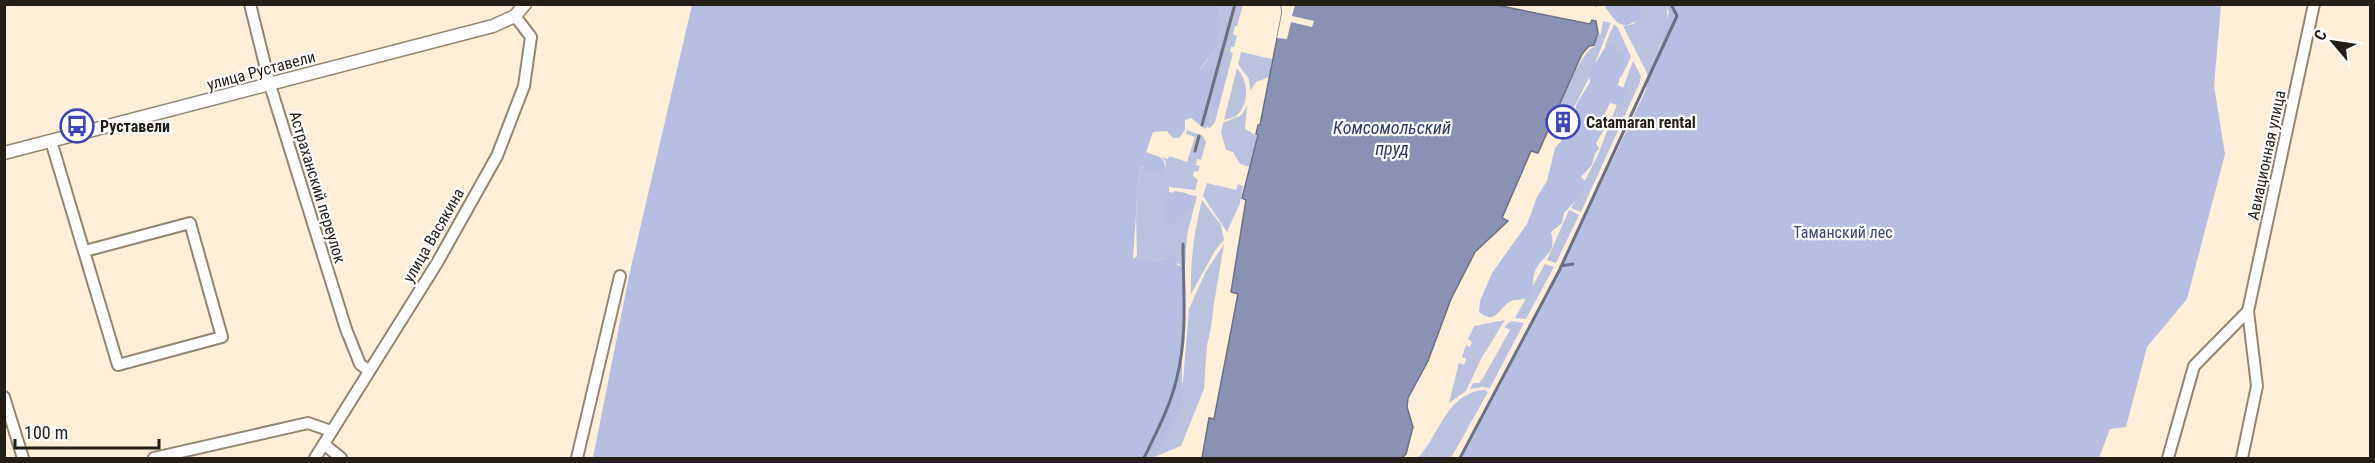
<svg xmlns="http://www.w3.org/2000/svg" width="2375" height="463" font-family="'Roboto Condensed',sans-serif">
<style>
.green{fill:#bac2e0}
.forest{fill:#b6bfe1}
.water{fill:#8a92b3;stroke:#6b6f84;stroke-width:1.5}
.pier{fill:#ffefd9}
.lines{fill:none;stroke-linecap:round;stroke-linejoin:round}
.stream{stroke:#6b6f84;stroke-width:3}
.minor-casing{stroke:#938571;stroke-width:14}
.tertiary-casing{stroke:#938571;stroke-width:15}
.minor{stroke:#fff;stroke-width:10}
.tertiary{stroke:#fff;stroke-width:12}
.labels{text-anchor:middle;stroke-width:4.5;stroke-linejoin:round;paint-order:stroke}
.street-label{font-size:16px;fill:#231e16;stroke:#fff}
.poi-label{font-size:16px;font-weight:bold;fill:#231e16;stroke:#fff;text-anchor:start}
.park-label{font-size:16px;fill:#3d4776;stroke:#fff}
.water-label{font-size:18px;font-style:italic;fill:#303966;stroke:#fff}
</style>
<rect width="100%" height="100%" fill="#ffefd9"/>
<path class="green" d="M1218,5H1243L1237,26H1235L1233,34L1237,36L1234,47H1231L1230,52L1233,53L1215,122L1210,128L1206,127L1211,120L1206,97L1211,98L1204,72L1200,70L1213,52Z
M1638,5H1665C1674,22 1655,56 1647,73L1623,26L1633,24L1640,17Z
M1603,21L1611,23L1589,78L1572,111L1560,106C1566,93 1581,52 1594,47L1598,34H1601Z
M1614,24L1618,28L1631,57L1621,78L1615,62L1605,45Z
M1241,52L1272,59L1269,77L1256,82L1250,91L1249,79L1238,64Z
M1633,61L1641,76L1640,82L1581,212L1571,208L1598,155Z
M1237,68C1249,82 1250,105 1235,117L1224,120Z
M1247,105L1245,129L1257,136L1250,167L1240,164L1233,152L1226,150L1221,132L1223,123L1242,115Z
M1187,130L1203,136L1206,142L1201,160L1197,159L1196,165L1200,166L1198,172L1194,171L1193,176L1198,180L1195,190L1169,187V192L1197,196L1187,235L1185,267L1166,258L1149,262L1133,259L1137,256L1136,216L1139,167L1165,170L1166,162L1162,157L1168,159L1169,156L1187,162L1195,137L1186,134Z
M1207,183L1236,190L1238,184L1243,186L1240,203L1227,232L1203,196Z
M1202,200L1221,225L1224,240L1216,249L1191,294C1190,261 1194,232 1202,200Z
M1569,210L1579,215L1556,263L1547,260Z
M1224,244L1214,303L1211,328L1207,345L1204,389L1181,446L1152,458L1183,381L1189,309L1205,273Z
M1545,264L1554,267L1526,319L1515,318Z
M1505,320L1482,357L1466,391L1449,403L1459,363L1464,365L1466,359L1462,357L1466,345L1470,347L1472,342L1468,339L1474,326Z
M1511,321L1524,323L1490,388L1482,387L1470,389L1473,383H1479L1483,378L1510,330L1504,327Z
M1485,390L1488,392L1451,458H1418C1440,434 1447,392 1485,390Z"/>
<path class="forest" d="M692,5H1218L1219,34L1213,52L1200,69L1204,72L1214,69L1225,75L1219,103L1214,106L1211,98L1206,97L1211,120L1205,129L1191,118L1185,120V130L1179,138H1173L1167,131L1153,132L1146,152C1157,157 1166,155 1165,170C1155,175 1151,174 1142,166L1139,170L1133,259C1145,261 1154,262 1166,258L1168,253L1175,256L1177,265L1185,267L1182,334V404L1154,458H593L629,276Z
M1604,5H1638L1641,17C1621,34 1615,21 1604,5Z
M1665,5H2221L2214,86L2225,154L2187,299L2147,347L2126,427L2110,429L2099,458H1462L1556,278L1645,92L1648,81L1647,73L1661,44L1669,12Z
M1612,45L1623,53L1625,57L1618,85L1627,90L1625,98L1618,105L1610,103L1603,117L1605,128L1596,143L1599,149L1595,153L1592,165L1581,177L1586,182C1584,190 1571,207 1564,213L1562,223L1551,232C1558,255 1540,255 1534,274C1532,282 1534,290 1530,297C1523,300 1521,299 1515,300C1499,302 1499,328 1479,312L1480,301L1492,273L1527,224L1537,197L1547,181L1555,148L1570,131L1577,103L1590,82L1589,73L1606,46Z
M1175,191L1186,193L1194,198L1188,211L1171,224L1166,222L1163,202Z"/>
<path class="water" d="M1281,5H1496L1590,24L1592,20L1596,21L1598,33L1594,45L1589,46L1582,54L1538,153L1531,151L1502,218L1508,221L1475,252L1451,299L1428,361L1408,398L1407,407L1413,427L1406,454L1402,458H1202L1209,418L1214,419L1238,294L1231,292L1246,200L1242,198L1258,135L1256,134L1258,125H1260L1282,13Z"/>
<path class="pier" d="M1281,5H1302V6L1295,5L1292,16L1314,21L1312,27L1291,22L1287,39L1277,38L1282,13Z"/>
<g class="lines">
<path class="stream" d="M1596,5V4
M1202,125L1235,4
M1195,151L1199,136
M1561,266L1573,264
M1144,458C1156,433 1171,405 1177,377C1188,334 1183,288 1183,244
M1460,458L1559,271L1677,16L1671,4"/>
<defs>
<path id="minor" d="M250,4L270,85L346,329L360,364L369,371
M51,141L118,365L222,337L190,223L85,251
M4,397L23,458
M325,445L341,458
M154,458L308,423L331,431
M315,458L437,263L497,156L524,86L531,37L515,16
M577,458L620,276
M2168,458L2194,366L2248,311
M2242,458L2257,386L2248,311L2314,4"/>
<path id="tertiary" d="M4,153L493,26L515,16L525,4"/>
</defs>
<use href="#minor" class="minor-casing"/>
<use href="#tertiary" class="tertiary-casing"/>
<use href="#minor" class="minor"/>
<use href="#tertiary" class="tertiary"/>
</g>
<defs>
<symbol id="building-ring" viewBox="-11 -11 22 22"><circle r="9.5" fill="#fff" stroke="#3d45b9" stroke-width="1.5"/><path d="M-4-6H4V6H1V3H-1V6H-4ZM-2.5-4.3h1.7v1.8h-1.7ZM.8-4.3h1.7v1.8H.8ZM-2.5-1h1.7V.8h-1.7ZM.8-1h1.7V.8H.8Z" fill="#3d45b9"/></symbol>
<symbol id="bus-ring" viewBox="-11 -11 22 22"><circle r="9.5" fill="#fff" stroke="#3d45b9" stroke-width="1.5"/><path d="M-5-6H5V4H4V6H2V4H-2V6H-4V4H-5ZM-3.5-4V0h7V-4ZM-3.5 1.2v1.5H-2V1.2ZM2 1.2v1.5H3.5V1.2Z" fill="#3d45b9"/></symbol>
</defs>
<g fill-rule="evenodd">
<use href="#building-ring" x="1544" y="103" width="38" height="38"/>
<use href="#bus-ring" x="58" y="107" width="38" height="38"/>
</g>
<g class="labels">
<g class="street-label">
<text transform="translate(261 70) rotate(-15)" y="6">улица Руставели</text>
<text transform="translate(2266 155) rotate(-78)" y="6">Авиационная улица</text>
<text transform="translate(318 187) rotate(73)" y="6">Астраханский переулок</text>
<text transform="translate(433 235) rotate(-60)" y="6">улица Васякина</text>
</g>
<g class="poi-label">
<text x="1586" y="128">Catamaran rental</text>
<text x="100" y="132">Руставели</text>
</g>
<g class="park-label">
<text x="1843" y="238">Таманский лес</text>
</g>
<g class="water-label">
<text x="1392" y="134">Комсомольский<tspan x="1392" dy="21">пруд</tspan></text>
</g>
</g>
<rect width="2375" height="463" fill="none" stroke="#231e16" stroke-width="12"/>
<g transform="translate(2333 42) rotate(299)" stroke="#ffffff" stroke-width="4.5" paint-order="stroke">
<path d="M0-4.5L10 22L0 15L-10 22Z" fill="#231e16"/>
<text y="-9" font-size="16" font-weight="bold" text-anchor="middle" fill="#231e16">С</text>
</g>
<path d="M15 439v9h144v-9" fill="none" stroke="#231e16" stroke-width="3"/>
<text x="24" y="439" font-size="18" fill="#231e16" stroke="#ffffff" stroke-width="4.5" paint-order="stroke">100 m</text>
</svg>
